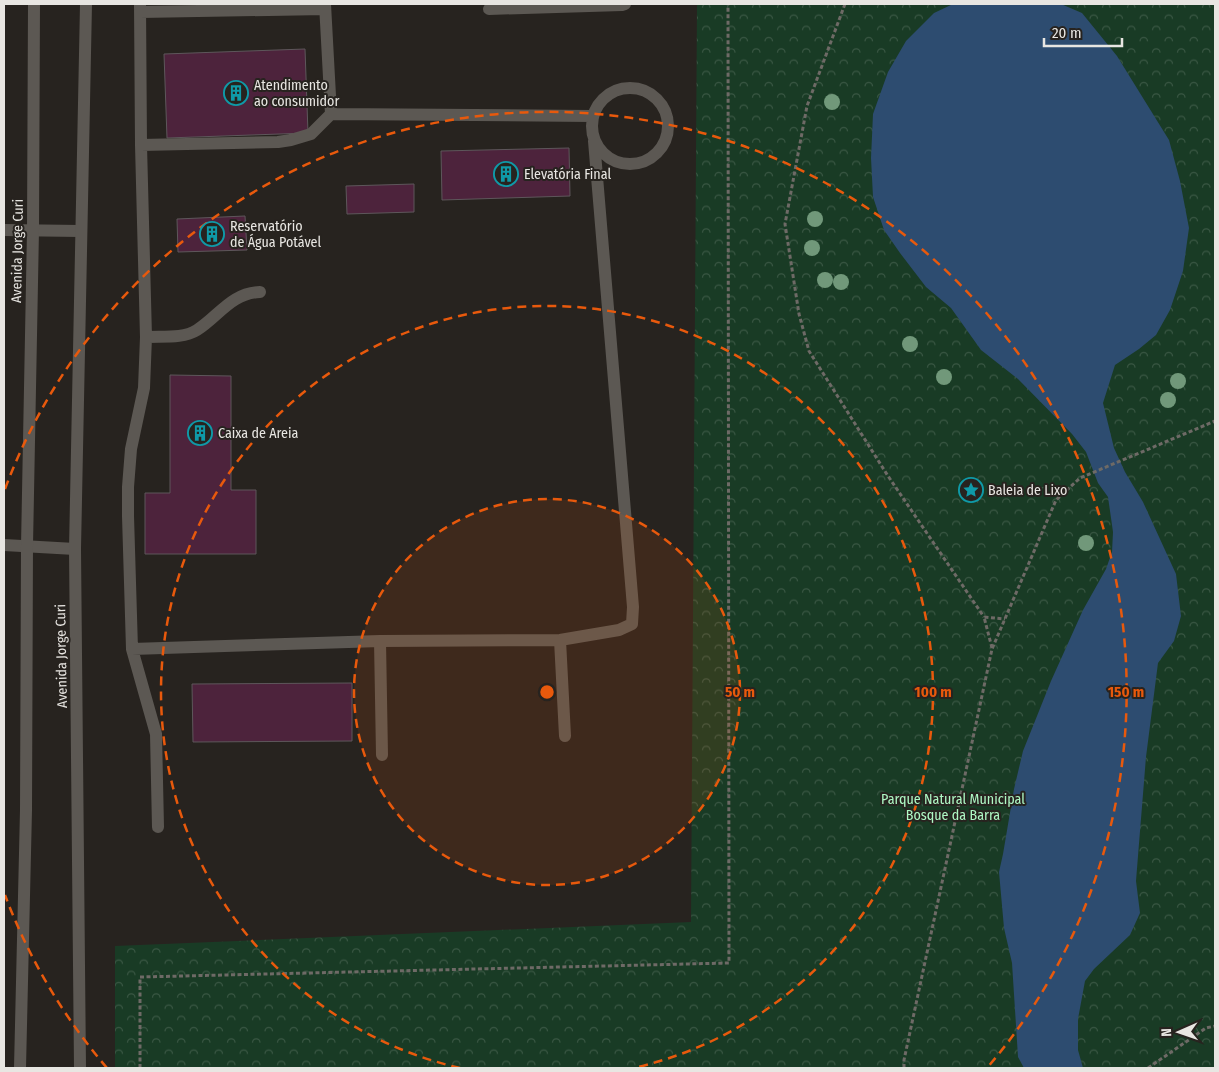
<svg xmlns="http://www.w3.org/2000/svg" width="1219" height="1072" font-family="'Fira Sans Condensed',sans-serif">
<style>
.park{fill:url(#park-crowns)}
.water{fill:#2d4c70}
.building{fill:#4d233c;stroke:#5e575b}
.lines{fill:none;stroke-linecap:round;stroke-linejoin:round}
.path{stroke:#6e6a66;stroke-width:3;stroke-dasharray:4 2.5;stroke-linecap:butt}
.lane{stroke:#5c5853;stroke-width:12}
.street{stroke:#5c5853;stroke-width:12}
.secondary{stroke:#5c5853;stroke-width:12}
.tree{fill:#71987a}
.ring{fill:none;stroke:#e8590c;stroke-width:2.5;stroke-dasharray:9 6}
.labels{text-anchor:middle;stroke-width:4;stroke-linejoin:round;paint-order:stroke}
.poi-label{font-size:14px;fill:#e8e6e2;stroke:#27231f;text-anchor:start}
.street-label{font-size:14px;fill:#e8e6e2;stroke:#27231f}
.park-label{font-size:14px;fill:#aef8c4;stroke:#27231f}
.centre{fill:#e8590c;stroke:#27231f;stroke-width:2.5}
.ring-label{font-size:15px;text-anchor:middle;font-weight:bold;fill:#e8590c;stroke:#27231f;stroke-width:4;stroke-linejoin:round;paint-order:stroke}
</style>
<defs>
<pattern id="park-crowns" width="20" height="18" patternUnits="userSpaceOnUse" patternTransform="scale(1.25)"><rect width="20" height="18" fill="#193b25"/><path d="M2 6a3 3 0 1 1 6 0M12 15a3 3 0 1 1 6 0" fill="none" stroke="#3a5744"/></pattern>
</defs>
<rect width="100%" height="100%" fill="#27231f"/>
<path class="park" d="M697,4H1215V1068H115V946L691,922Z"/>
<path class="water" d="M953,4H1061L1082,13L1117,56L1169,140L1180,181L1189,228L1183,271L1170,310L1156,335L1139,349L1115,365L1103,403L1114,448L1125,472L1143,502L1176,574L1181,616L1174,641L1158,663L1146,757L1138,856L1136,881L1140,913L1130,935L1094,969L1085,981L1078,1019V1050L1083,1068H1024L1018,1057L1012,963L1004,928L999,872L1003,854L1014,789L1023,751L1051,681L1083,610L1106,569L1112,552L1113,532L1108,497L1098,483L1086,452L1072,434L1018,379L981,350L951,308L926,287L900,253L884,230L873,197L871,158L873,114L888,72L906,41L934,13Z"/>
<path class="building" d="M305,49L308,133L167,138L164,54Z
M569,148L570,196L442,200L441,151Z
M414,184V212L347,214L346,186Z
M245,216L247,250L178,252L177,219Z
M170,375L231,376V490H256V554H145V493H170Z
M352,683V741L193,742L192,684Z"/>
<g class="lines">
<path class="path" d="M845,4L807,106L785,224L799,314L809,351L888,476L984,617
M992,648L984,617L1005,619
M140,1068V977L729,963L728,4
M904,1068V1060L992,649L1056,500L1080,478L1215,421
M1148,1068L1206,1028L1215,1026"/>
<path class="lane" d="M140,4L141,145L146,337L144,388L131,449L128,487V516L132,649L156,734L158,827
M325,4L331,114
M489,9L622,5L625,4
M140,12L325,9
M592 126a38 38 0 1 1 76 0a38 38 0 1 1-76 0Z
M141,145L278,142L291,140L311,134L331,114L592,116
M146,337C162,336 183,339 197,330C219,316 231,293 260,292
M560,640L565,736
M380,641L382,755
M132,649L380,641L560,640L619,630L632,624L633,607L594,141"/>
<path class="street" d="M4,230L81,231
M4,545L75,549"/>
<path class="secondary" d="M20,1068L26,810L27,546L33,230L34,4
M80,1068L75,549L86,4"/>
</g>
<g class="tree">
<circle cx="832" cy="102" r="8"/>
<circle cx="815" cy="219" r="8"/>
<circle cx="812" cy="248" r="8"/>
<circle cx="825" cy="280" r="8"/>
<circle cx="841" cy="282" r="8"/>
<circle cx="910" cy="344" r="8"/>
<circle cx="944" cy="377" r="8"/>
<circle cx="1178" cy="381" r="8"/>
<circle cx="1168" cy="400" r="8"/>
<circle cx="1086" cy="543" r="8"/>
</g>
<circle cx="547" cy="692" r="193" fill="#e8590c" fill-opacity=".12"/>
<g class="ring">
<circle cx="547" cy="692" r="193"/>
<path d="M460 1068A386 386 0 1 1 634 1068"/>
<path d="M107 1068A579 579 0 0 1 5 895M5 489A579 579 0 1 1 987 1068"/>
</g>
<defs>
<symbol id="building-ring" viewBox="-11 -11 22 22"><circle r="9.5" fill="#27231f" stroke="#0f9aa8" stroke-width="1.5"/><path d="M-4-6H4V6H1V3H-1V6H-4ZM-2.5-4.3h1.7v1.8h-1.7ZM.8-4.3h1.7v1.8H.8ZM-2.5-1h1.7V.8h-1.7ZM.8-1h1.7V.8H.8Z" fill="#0f9aa8"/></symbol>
<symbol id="sight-ring" viewBox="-11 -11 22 22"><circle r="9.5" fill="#27231f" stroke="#0f9aa8" stroke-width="1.5"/><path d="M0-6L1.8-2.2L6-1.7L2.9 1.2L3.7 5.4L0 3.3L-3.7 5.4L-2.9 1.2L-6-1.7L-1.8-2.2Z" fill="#0f9aa8"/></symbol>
</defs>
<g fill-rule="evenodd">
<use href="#building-ring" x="222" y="79" width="28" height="28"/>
<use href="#building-ring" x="492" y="160" width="28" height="28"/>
<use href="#building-ring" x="198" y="220" width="28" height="28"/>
<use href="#building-ring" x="186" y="419" width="28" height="28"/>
<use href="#sight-ring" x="957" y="476" width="28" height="28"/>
</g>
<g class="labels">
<g class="poi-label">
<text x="254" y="90">Atendimento<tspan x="254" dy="16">ao consumidor</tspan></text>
<text x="524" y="179">Elevatória Final</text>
<text x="230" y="231">Reservatório<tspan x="230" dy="16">de Água Potável</tspan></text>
<text x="218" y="438">Caixa de Areia</text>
<text x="988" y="495">Baleia de Lixo</text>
</g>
<g class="street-label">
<text transform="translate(17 251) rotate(-89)" y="5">Avenida Jorge Curi</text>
<text transform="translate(61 656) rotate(-91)" y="5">Avenida Jorge Curi</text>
</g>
<g class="park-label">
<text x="953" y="804">Parque Natural Municipal<tspan x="953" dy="16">Bosque da Barra</tspan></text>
</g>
</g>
<circle cx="547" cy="692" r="8" class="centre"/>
<g class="ring-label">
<text x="740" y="697">50 m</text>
<text x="933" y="697">100 m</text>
<text x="1126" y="697">150 m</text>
</g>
<rect width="1219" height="1072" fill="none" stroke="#e8e6e2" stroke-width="10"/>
<g transform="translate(1179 1032) rotate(268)" stroke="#27231f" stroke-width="4" paint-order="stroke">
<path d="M0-4L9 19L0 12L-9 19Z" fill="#e8e6e2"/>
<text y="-8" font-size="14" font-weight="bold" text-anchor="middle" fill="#e8e6e2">N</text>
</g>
<path d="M1044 38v8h78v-8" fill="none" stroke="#e8e6e2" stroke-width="2.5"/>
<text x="1052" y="38" font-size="15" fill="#e8e6e2" stroke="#27231f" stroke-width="4" paint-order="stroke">20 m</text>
</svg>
